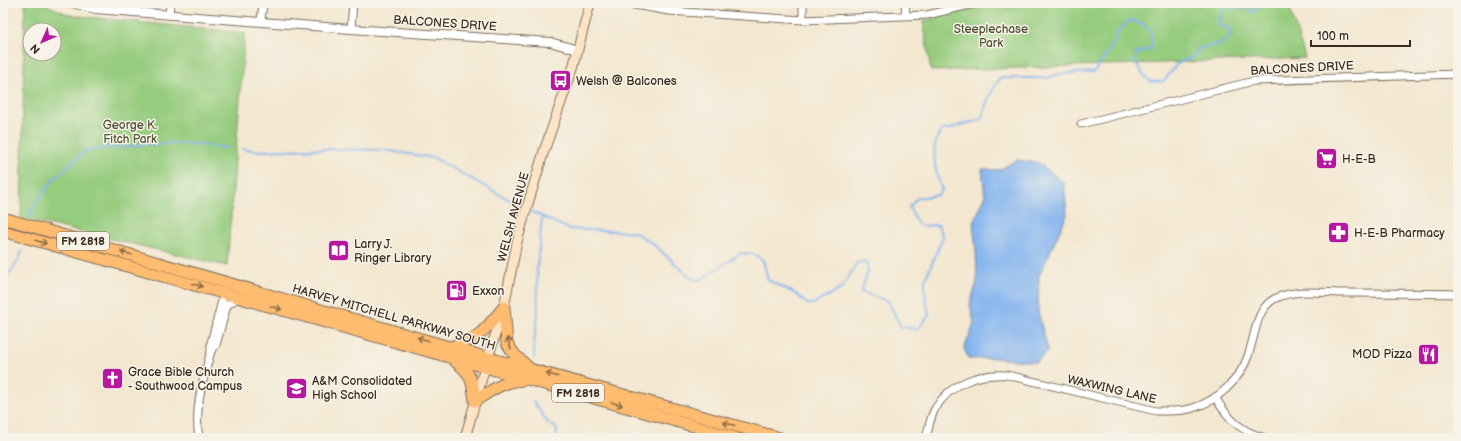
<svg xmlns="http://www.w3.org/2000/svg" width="1461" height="441" font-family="'Balsamiq Sans',sans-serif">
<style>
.green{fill:#96cc7e;stroke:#687b4e;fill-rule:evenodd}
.water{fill:#83b4ef;stroke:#5f6f86}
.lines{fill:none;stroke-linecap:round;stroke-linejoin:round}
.stream{stroke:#83b4ef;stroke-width:2}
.minor-casing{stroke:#7b6c5c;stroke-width:9}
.tertiary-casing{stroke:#7b6c5c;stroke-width:10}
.secondary-casing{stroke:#7b6c5c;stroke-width:11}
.trunk-casing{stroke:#7b6c5c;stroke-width:13}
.minor{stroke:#fff;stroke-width:7}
.tertiary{stroke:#fff;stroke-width:8}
.secondary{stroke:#fee4c6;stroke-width:9}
.trunk{stroke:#fdbc70;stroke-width:11}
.oneway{stroke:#926c43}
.labels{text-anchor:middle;stroke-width:3;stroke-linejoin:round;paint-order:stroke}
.shield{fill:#f7f3e8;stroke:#73665b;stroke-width:1}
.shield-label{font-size:11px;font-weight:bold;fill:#3b2a1e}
.street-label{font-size:12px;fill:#3b2a1e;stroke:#f7f3e8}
.park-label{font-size:12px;fill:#525236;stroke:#f7f3e8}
.poi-label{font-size:12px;fill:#3b2a1e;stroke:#f7f3e8;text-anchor:start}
</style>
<rect width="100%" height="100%" fill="#f7f3e8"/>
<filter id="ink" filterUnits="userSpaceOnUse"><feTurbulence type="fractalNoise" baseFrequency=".025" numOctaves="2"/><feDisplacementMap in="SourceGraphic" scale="8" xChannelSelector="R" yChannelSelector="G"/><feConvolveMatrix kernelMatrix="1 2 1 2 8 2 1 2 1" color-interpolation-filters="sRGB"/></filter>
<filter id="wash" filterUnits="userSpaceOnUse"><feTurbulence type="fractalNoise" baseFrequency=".012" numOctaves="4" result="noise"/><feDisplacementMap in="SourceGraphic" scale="16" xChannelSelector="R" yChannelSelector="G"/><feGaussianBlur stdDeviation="0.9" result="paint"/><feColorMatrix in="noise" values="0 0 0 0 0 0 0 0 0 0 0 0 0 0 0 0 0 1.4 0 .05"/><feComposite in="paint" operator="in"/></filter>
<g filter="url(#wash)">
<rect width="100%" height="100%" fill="#f3e7d0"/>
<path class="green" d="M25,3H42L70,15L245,33L227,266L21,218ZM30,30H54V54H30Z
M986,3H1288L1305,58L931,71L923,21Z"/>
<path class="water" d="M1017,160L1039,163L1064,183L1067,215L1039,276L1038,312L1048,351L1037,362L994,358L969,359L964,349L974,323L970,304L977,282L976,249L973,224L985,197L982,169L999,170Z"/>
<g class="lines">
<path class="stream" d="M1314,3H1317
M243,149L259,151L316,149L383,150L434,158L524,208
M528,210L569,229L634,232L652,243L691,278L700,280L741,253L753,254L763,260L768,280L796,294L807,304H813L841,289L857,263L866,261L868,271L861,292L888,301L901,327L918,329L929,315L925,292V280L943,237L938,225L921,226L918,224L909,207L917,198L938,195L942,190C935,173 929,144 942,130C952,130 958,125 967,123C974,121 976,123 982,118C986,104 991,88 1001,78H1047L1060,74L1094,72L1114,43L1117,33L1129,20C1147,24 1154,30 1151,49L1136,53L1135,62C1143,71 1141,76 1152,82L1164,81L1177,64L1194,56L1198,49L1225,42L1231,34L1230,30L1220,25L1218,21L1224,7L1246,8L1251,11H1255L1264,3
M30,216L31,211L52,181L86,150L167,143L195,144L227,148
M3,279C12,273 18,261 22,251
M534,358V343L538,313L537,269L542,217
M533,401L548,423L557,429L556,438"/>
</g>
</g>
<g filter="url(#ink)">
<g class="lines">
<defs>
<path id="minor" d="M623,3L669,11L803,20L927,15L978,3
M803,3V20
M905,3L906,16
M169,15L170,3
M261,21L263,3
M351,29L353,3
M1081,124L1254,81L1458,74
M211,351L216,345L227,305L239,297
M1215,397C1228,419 1240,431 1265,438
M199,438C194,407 203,380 211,351V343L224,293
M926,438C929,428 930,417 935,409C950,383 978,373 1007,375L1156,411C1168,411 1181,412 1193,408C1217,401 1240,380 1248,356C1255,338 1255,310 1274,299C1295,288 1323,293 1346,293C1383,293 1421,293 1458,294"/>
<path id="tertiary" d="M72,3L96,9L351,29L550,42L578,50"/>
<path id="secondary" d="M465,438L485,367L504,307L517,242L524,217L544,151L573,68L590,3"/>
<path id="trunk" d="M3,218L449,347L780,438
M3,231L736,438
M504,307L507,343L514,354L529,368
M450,347C481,338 484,331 504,307
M455,361C471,373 473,381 475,401C492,390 503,381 524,380"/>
</defs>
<use href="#minor" class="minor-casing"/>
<use href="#tertiary" class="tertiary-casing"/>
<use href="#secondary" class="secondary-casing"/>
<use href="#trunk" class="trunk-casing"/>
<use href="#minor" class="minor"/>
<use href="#tertiary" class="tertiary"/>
<use href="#secondary" class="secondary"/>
<use href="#trunk" class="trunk"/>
</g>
<defs><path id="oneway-shaft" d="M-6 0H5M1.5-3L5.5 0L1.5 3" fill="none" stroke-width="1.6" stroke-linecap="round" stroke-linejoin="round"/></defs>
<g class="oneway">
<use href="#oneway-shaft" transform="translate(41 242) rotate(16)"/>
<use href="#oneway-shaft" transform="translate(126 253) rotate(-164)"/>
<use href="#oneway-shaft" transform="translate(197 285) rotate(15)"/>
<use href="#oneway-shaft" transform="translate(276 308) rotate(16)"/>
<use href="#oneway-shaft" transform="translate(423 339) rotate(-163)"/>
<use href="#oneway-shaft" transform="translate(509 343) rotate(-108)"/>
<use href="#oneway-shaft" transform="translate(552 375) rotate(-165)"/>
<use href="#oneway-shaft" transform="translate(617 404) rotate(16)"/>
<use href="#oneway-shaft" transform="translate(729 424) rotate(-165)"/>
</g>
</g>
<defs>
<symbol id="bus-square" viewBox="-11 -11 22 22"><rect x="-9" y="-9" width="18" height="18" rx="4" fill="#b5179e" stroke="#f7f3e8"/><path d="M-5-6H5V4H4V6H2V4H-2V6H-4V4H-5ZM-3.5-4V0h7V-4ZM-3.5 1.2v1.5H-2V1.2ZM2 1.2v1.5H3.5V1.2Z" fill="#fff"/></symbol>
<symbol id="supermarket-square" viewBox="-11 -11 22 22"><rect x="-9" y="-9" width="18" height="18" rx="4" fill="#b5179e" stroke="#f7f3e8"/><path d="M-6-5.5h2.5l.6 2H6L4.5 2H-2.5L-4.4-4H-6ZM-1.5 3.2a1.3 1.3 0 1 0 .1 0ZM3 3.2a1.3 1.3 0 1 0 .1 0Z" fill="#fff"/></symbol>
<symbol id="pharmacy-square" viewBox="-11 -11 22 22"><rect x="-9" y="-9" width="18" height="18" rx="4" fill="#b5179e" stroke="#f7f3e8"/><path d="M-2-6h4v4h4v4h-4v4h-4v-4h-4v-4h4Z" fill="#fff"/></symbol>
<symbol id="library-square" viewBox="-11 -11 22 22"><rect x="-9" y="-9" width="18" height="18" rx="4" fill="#b5179e" stroke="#f7f3e8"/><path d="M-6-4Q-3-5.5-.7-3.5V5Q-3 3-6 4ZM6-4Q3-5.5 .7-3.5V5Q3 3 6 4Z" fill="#fff"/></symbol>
<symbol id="fuel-square" viewBox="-11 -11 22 22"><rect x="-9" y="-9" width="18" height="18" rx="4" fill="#b5179e" stroke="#f7f3e8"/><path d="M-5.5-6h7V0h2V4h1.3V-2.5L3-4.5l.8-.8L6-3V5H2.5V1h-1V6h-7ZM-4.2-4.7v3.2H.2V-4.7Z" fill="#fff"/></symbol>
<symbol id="restaurant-square" viewBox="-11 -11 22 22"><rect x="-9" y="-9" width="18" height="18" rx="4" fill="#b5179e" stroke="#f7f3e8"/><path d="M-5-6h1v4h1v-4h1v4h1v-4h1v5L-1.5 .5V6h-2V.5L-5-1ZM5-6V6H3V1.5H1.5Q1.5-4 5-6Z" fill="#fff"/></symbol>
<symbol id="church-square" viewBox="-11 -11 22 22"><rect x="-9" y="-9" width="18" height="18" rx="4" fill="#b5179e" stroke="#f7f3e8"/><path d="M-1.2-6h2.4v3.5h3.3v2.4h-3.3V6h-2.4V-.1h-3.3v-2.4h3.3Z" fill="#fff"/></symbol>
<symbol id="school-square" viewBox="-11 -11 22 22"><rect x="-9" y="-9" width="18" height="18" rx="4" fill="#b5179e" stroke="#f7f3e8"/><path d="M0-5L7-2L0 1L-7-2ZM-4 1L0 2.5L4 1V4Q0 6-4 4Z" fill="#fff"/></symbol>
</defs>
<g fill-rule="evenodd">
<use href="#bus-square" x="548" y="68" width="25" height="25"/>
<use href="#supermarket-square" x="1314" y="146" width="25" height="25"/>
<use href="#pharmacy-square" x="1326" y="220" width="25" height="25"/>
<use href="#library-square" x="326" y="238" width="25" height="25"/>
<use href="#fuel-square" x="444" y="278" width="25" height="25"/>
<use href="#restaurant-square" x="1416" y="342" width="25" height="25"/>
<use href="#church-square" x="100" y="366" width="25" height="25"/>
<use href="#school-square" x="284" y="376" width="25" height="25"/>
</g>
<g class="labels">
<g class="shield">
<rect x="57" y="232" width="52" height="18" rx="3"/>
<rect x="552" y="384" width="52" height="18" rx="3"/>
</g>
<g class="shield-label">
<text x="83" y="245">FM 2818</text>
<text x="578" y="397">FM 2818</text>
</g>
<g class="street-label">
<text transform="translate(445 23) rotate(4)" y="4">BALCONES DRIVE</text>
<text transform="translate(1302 68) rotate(-3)" y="4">BALCONES DRIVE</text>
<text transform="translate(513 217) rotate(-75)" y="4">WELSH AVENUE</text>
<text transform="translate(394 317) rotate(16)" y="4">HARVEY MITCHELL PARKWAY SOUTH</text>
<text transform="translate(1112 389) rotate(13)" y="4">WAXWING LANE</text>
</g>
<g class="park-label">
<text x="991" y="33">Steeplechase<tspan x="991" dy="14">Park</tspan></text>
<text x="130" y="129">George K.<tspan x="130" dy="14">Fitch Park</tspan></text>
</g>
<g class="poi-label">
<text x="576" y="85">Welsh @ Balcones</text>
<text x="1342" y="163">H-E-B</text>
<text x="1354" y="237">H-E-B Pharmacy</text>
<text x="354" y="248">Larry J.<tspan x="354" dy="14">Ringer Library</tspan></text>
<text x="472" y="295">Exxon</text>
<text x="1412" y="358" text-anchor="end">MOD Pizza</text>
<text x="128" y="376">Grace Bible Church<tspan x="128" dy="14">- Southwood Campus</tspan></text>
<text x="312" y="385">A&amp;M Consolidated<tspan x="312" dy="14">High School</tspan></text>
</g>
</g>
<rect width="1461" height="441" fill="none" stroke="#f7f3e8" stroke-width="16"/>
<g transform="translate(42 42) rotate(225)"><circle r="19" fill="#f7f3e8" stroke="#aca397"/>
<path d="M0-3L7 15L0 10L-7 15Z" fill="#b5179e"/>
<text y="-6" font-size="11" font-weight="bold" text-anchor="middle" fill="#3b2a1e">N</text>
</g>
<path d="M1311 40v6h99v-6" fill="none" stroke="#3b2a1e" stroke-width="2"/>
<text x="1317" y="40" font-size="12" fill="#3b2a1e" stroke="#f7f3e8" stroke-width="3" paint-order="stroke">100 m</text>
</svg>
